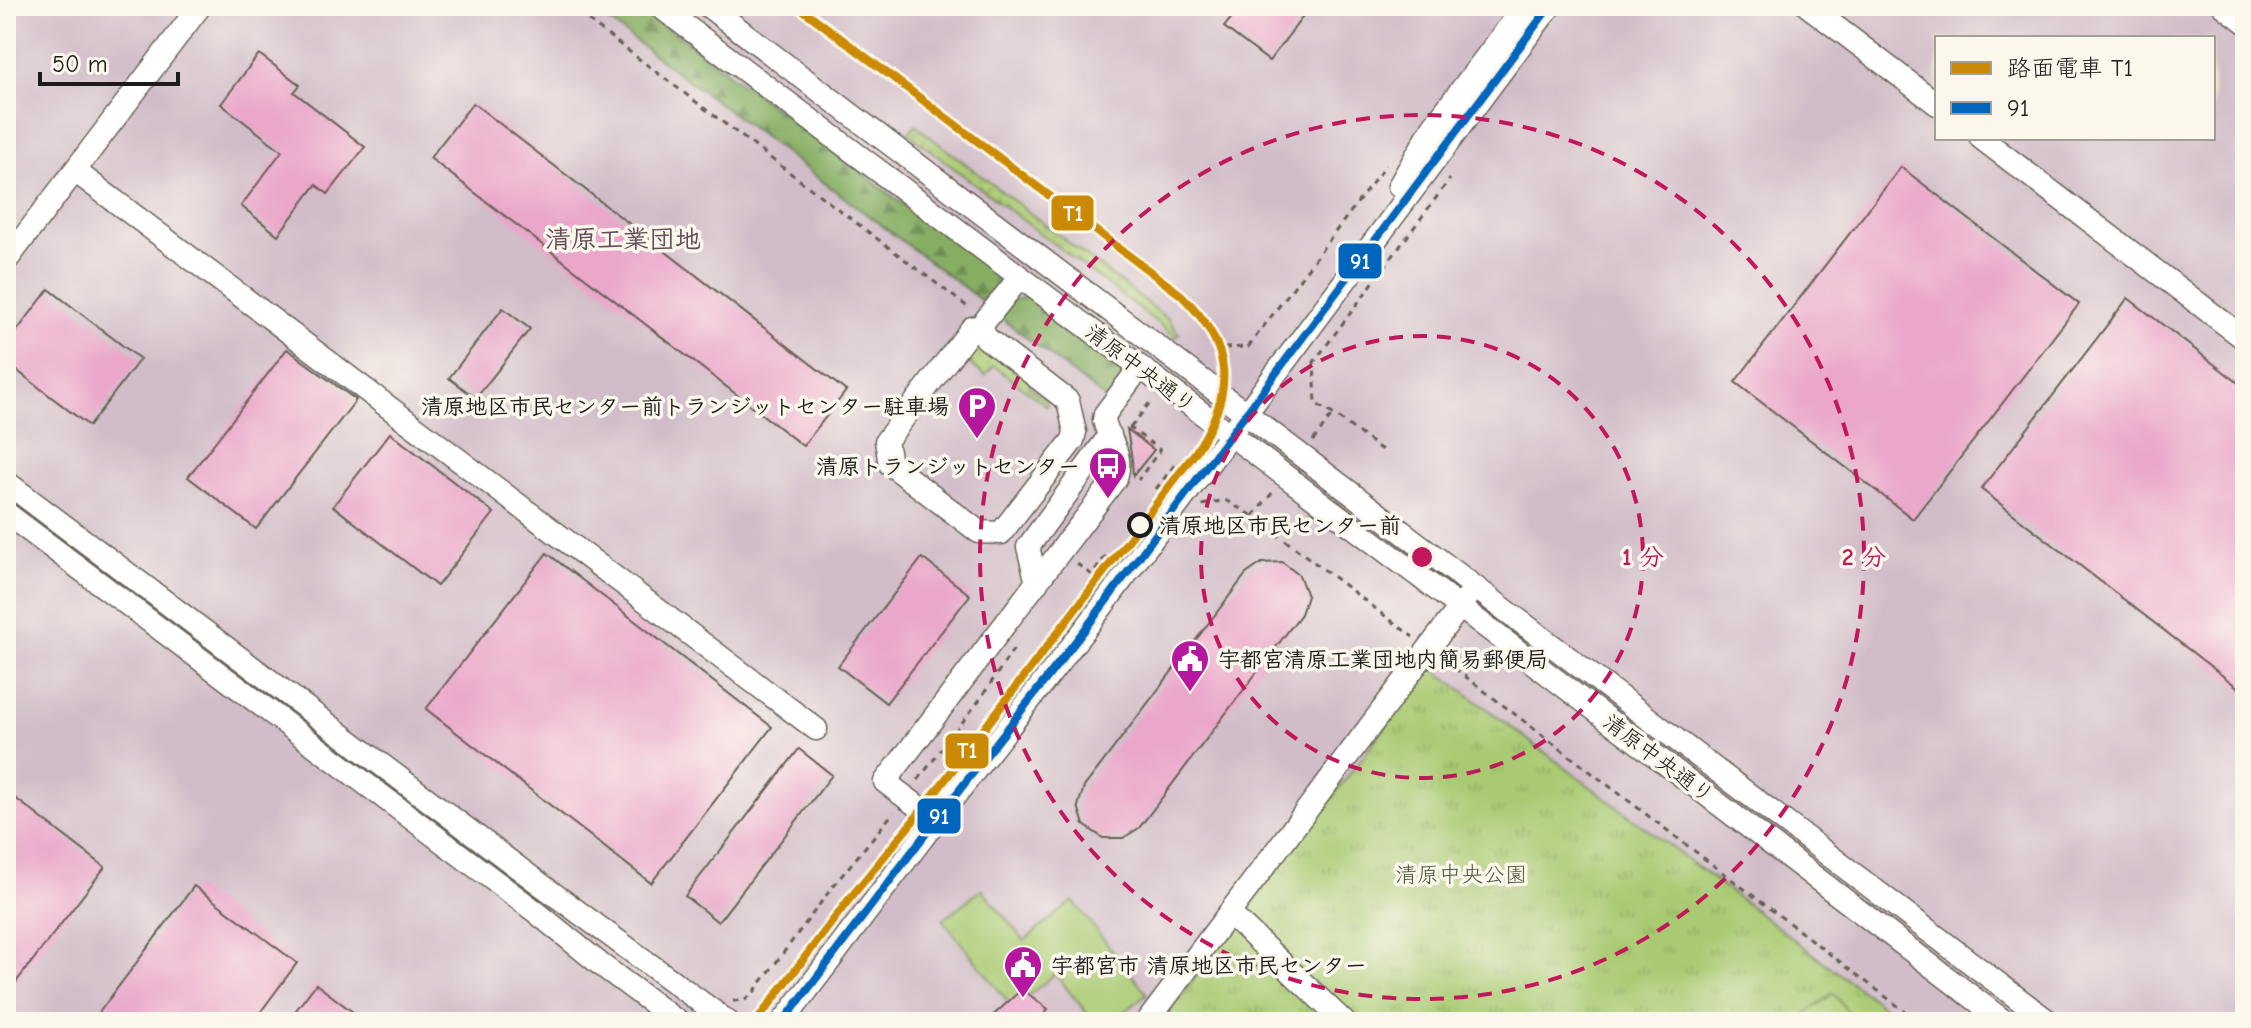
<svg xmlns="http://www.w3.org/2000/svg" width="2251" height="1028" font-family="'Comic Neue','Klee One',sans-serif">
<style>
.industrial{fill:#d1bdc9;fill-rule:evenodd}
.grass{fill:url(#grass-dots);stroke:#627347;stroke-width:2}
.forest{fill:url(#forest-firs);stroke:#516540;stroke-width:2}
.park{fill:url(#park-tufts);stroke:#627347;stroke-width:2}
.garden{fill:#a9ca72;stroke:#627347;stroke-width:2}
.building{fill:#eaa7ca}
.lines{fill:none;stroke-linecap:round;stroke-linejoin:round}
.minor-casing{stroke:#676156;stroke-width:25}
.path{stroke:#676156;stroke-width:3;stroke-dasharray:6 6;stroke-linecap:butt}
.minor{stroke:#fff;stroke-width:22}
.bus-1-casing{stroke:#fbf7ec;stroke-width:14}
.bus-1{stroke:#0065bd;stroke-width:8}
.tram-1-casing{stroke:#fbf7ec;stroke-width:14}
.tram-1{stroke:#cb8a06;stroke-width:8}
.ring{fill:none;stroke:#c2185b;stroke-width:4;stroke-dasharray:14 10}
.stop-dot{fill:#fbf7ec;stroke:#1c1c1c;stroke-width:4}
.labels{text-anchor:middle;stroke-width:7;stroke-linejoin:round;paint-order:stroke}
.street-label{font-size:22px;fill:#1c1c1c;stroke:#fbf7ec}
.poi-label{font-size:22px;font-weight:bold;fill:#1c1c1c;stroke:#fbf7ec;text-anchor:end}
.stop-label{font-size:22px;font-weight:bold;fill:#1c1c1c;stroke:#fbf7ec;text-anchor:start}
.park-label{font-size:22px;fill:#4d593a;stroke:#fbf7ec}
.quarter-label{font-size:26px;font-weight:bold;fill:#644d59;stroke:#fbf7ec}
.centre{fill:#c2185b;stroke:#fbf7ec;stroke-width:4}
.ring-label{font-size:24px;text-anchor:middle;font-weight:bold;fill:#c2185b;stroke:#fbf7ec;stroke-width:7;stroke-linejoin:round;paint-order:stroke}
.line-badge{stroke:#fbf7ec;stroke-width:3}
.badge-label{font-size:22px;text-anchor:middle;font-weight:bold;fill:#fff}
</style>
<defs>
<pattern id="grass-dots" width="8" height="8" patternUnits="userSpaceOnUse" patternTransform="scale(2)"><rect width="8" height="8" fill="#a9ca72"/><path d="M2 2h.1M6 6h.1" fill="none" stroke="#91ad62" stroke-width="1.8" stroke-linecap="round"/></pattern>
<pattern id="forest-firs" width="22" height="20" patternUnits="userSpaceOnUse" patternTransform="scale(2)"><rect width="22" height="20" fill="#86ae64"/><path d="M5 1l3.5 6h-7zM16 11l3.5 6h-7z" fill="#6d8d52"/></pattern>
<pattern id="park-tufts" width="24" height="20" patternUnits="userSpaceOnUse" patternTransform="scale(2)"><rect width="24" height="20" fill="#a9ca72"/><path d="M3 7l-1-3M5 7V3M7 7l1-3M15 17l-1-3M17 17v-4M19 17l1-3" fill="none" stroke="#91ad62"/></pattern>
</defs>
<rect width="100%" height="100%" fill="#fbf7ec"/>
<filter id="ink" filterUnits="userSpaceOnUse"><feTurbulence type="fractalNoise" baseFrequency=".0125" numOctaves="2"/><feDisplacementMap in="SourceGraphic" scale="16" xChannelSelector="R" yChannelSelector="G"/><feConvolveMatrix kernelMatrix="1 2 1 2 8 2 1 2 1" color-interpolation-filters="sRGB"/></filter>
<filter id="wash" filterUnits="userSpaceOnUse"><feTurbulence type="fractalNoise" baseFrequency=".006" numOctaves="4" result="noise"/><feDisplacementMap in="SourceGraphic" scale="32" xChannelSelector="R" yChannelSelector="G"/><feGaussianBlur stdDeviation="1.8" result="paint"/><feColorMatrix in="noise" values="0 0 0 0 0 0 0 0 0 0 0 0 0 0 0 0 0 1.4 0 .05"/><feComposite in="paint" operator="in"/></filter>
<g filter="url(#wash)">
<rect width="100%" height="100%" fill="#f1e1c2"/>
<path class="industrial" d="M6,6H2245V1022H6ZM1937,38H2213V138H1937Z"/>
<path class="grass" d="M915,125L1168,319L1179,334L1176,337L908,133Z
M975,335L1024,372L1031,388L1047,400V406L994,366L985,376L959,356Z"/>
<path class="forest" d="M589,6H639L996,274V289L986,304Z
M1027,296L1129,374L1108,401L999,316L1011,301Z"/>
<path class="park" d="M1431,667L1904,1022H1161Z"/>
<path class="garden" d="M982,889L1024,941L1073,901L1147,994L1112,1022H1094L1055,974L1013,1008L943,920Z
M1833,993L1856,1022H1796Z"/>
<g id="blocks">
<path class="building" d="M1241,6H1311L1269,61L1224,27Z
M259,54L300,85L294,92L365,147L328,194L316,185L278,235L241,206L282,151L221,104Z
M473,103L846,391L803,446L430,158Z
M1901,167L2079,304L1913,519L1735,382Z
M49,289L140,359L89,426L6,362V345Z
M2128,298L2245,388V693L1981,489Z
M503,308L530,329L476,398L449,378Z
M287,349L356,400L256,529L188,477Z
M1127,429L1154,450L1133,476L1132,460Z
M390,433L494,513L437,586L333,506Z
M547,553L772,727L651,883L426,709Z
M922,558L970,595L886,703L838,666Z
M1282,562L1299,575L1307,596L1301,614L1139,828L1123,838H1103L1084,825L1078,806L1084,787L1246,574L1262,563Z
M799,749L832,775L718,922L685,896Z
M6,791L105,867L6,995Z
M194,886L297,963L253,1022H92Z
M316,984L366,1022H287Z
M1022,989L1048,1009L1039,1022H986Z"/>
</g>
</g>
<g filter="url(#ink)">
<use href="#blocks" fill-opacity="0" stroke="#676156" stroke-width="2"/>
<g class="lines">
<defs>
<path id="minor" d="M659,6L1460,607L2005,1022
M708,6L2049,1022
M1808,6L1937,104
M2224,6L2245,22
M1981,138L2245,339
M75,171L816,729
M1399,186L1433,127L1525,6
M6,261L200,6
M981,326L986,338L1068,401L1075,432L1073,440L1001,533L979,532L890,464L886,441L972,328L981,326L1019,278
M6,482L532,878L728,1022
M6,513L536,912L600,964L678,1022
M1037,583L1028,547L1110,435
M936,820L885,782L1116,478C1124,454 1109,442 1104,420L1105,414L1140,367
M1229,913L1344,1022
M783,1022L936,820L1086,628L1550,6
M1147,1022L1469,595"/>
</defs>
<use href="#minor" class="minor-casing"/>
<path class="path" d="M569,6L969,308
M1224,348L1248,347L1386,165
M1129,427L1160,450L1138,480
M1131,427L1151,401
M1313,441L1332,415
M1382,450L1333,414L1316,404L1314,362L1450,179
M1156,489L1176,463
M1202,505L1225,500L1253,516L1413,637
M1253,516L1273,492
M1077,564L1092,575L1109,551
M1445,661L1919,1022
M918,780L978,702L1017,644
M733,1001L745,1000L754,992L834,885L894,812"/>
<use href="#minor" class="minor"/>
<defs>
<path id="bus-1" d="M783,1022L936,820L1086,628L1550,6"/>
</defs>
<use href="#bus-1" class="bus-1-casing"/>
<use href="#bus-1" class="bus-1"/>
<defs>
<path id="tram-1" d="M756,1022L847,902L922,810L1195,453C1235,393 1235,347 1181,295L798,6"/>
</defs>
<use href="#tram-1" class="tram-1-casing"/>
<use href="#tram-1" class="tram-1"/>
</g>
</g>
<g class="ring">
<circle cx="1422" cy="557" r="221"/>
<circle cx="1422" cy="557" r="442"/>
</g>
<defs>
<symbol id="parking-pin" viewBox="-11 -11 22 30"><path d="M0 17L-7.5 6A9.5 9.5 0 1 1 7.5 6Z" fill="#b5179e" stroke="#fbf7ec"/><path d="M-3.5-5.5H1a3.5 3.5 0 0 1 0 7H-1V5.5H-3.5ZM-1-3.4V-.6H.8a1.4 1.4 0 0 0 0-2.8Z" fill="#fff"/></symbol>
<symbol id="bus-pin" viewBox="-11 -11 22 30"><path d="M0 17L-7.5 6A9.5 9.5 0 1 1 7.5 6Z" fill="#b5179e" stroke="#fbf7ec"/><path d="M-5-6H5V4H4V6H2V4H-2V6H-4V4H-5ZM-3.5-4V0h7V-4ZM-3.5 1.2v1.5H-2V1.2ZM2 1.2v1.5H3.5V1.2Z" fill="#fff"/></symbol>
<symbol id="civic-pin" viewBox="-11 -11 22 30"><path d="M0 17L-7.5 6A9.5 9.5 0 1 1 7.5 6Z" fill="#b5179e" stroke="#fbf7ec"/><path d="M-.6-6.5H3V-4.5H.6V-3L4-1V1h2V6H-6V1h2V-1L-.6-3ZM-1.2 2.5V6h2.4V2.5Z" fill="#fff"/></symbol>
</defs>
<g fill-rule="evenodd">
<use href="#parking-pin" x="955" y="384" width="44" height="60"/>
<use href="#bus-pin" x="1086" y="444" width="44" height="60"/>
<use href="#civic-pin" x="1168" y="637" width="44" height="60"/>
<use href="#civic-pin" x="1001" y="943" width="44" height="60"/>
</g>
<circle class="stop-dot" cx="1140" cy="525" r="11"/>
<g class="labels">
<g class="street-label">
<text transform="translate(1141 368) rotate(37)" y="8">清原中央通り</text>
<text transform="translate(1659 758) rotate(37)" y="8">清原中央通り</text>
</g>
<g class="poi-label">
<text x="949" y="414">清原地区市民センター前トランジットセンター駐車場</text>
<text x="1080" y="474">清原トランジットセンター</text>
<text x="1218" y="667" text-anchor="start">宇都宮清原工業団地内簡易郵便局</text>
<text x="1051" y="973" text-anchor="start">宇都宮市 清原地区市民センター</text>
</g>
<g class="stop-label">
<text x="1159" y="533">清原地区市民センター前</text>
</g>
<g class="park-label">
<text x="1461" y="882">清原中央公園</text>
</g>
<g class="quarter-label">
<text x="623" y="248">清原工業団地</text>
</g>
</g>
<circle cx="1422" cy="557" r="12" class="centre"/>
<g class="ring-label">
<text x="1643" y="565">1 分</text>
<text x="1864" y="565">2 分</text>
</g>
<g class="line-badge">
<rect x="1050" y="194" width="45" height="38" rx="8" fill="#cb8a06"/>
<rect x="1337" y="242" width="46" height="38" rx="8" fill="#0065bd"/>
<rect x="944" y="732" width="46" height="38" rx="8" fill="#cb8a06"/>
<rect x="916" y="797" width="46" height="38" rx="8" fill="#0065bd"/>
</g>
<g class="badge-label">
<text x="1073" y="221">T1</text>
<text x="1360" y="269">91</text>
<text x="967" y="758">T1</text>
<text x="939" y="824">91</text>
</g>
<rect width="2251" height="1028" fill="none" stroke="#fbf7ec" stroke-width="32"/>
<rect x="1935" y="36" width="280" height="104" fill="#fbf7ec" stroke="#a29f99" stroke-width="2"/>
<rect x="1951" y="62" width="40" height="12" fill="#cb8a06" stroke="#a29f99" stroke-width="2"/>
<text x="2007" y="76" font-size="24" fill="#1c1c1c">路面電車 T1</text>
<rect x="1951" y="102" width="40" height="12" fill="#0065bd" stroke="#a29f99" stroke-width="2"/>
<text x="2007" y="116" font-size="24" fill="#1c1c1c">91</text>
<path d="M40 72v12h138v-12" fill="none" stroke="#1c1c1c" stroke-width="4"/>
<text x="52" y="72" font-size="24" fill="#1c1c1c" stroke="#fbf7ec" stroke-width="6" paint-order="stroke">50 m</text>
</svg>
